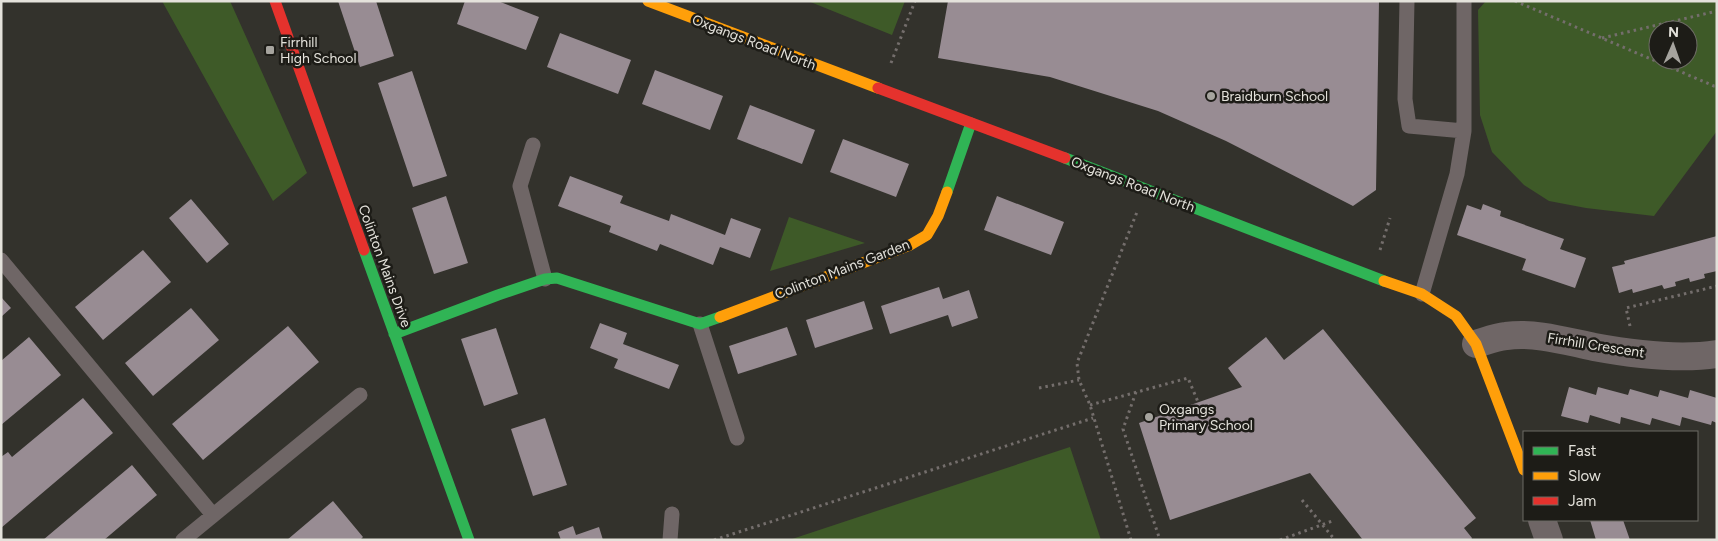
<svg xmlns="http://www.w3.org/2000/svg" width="1718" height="541" font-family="Figtree,sans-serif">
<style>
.green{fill:#3e5a28;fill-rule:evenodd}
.building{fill:#988c93}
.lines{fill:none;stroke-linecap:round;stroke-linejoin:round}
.path{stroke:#746e6c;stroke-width:3;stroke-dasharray:2.5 4;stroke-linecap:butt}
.lane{stroke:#6f6666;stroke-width:15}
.street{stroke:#6f6666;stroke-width:28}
.fast{stroke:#30b455;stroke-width:11}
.slow{stroke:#ff9f0a;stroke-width:11}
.jam{stroke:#e5322d;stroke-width:11}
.poi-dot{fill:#a6a49e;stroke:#1d1c17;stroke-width:2}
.labels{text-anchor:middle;stroke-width:5;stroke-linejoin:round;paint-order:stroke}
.poi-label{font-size:14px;fill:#e4e2db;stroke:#1d1c17;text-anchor:start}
.street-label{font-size:14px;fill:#e4e2db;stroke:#1d1c17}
</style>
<rect width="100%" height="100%" fill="#33322c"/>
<path class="green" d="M162,1H230L307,173L273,201Z
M808,1H905L892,35Z
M1486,1H1717V131L1654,216L1586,208L1549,201L1524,185L1492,152L1480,115L1478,10ZM1658,30H1688V60H1658Z
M789,217L865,243L770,271Z
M1070,447L1101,540H789Z"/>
<path class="building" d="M338,1H376L394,56L360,67Z
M465,1H498L539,17L526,50L457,24Z
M948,1H1379L1376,190L1353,206L1226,141L1158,111L1050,77L938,58Z
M560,33L631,60L618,94L547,67Z
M655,70L723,96L710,130L642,104Z
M412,71L447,176L413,187L378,83Z
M750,105L815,130L802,164L737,139Z
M843,139L909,164L896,197L830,172Z
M570,176L623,196L620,203L669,221L671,214L725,235L731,218L761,229L750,258L720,247L713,265L660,244L657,251L609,232L611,226L558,206Z
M446,196L468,263L434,274L412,208Z
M997,196L1064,222L1051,255L984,230Z
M191,199L229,244L207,263L169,218Z
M1483,204L1501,211L1500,216L1564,239L1560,249L1586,258L1575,288L1522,270L1526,259L1457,235L1467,205L1481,210Z
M1717,236V271L1704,274L1705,278L1690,282L1689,278L1675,282L1676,286L1664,289L1662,285L1633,293L1632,289L1619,293L1612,267L1625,264L1624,261Z
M143,250L171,282L103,340L75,307Z
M939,287L943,299L969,290L978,318L952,327L948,315L890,334L881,306Z
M1,297L11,308L1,317Z
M864,301L873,329L815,348L806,320Z
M191,308L219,340L153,396L125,363Z
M600,323L627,333L623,344L679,365L669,389L614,368L618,359L590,348Z
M288,326L319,362L203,460L172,424Z
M787,327L797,355L738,374L729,346Z
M496,328L518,394L484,406L461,339Z
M1323,329L1476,518L1464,528L1472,538L1471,540H1363L1310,473L1170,520L1139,423L1242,387L1228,368L1266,337L1284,360Z
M29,337L61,375L1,425V361Z
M1569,387L1596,395L1598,387L1628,395L1630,389L1658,397L1660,390L1688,398L1690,390L1717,398V423L1712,421L1711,425L1682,417L1680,426L1652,418L1650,425L1621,417L1620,424L1590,415L1588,423L1561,416Z
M83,398L113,433L1,528V457L8,452L12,457Z
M545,418L567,485L533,496L511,429Z
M132,465L157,495L104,540H43Z
M333,501L363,537L360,540H287Z
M1590,520H1623L1630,540H1596Z
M573,526L576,535L599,527L603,540H561L558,532Z"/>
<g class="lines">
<path class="path" d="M1515,1L1714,86H1717
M1602,38L1717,11
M891,63L915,1
M1380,250L1390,218
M1630,326L1626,308L1717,286
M1039,388L1079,380
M1136,392L1123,429L1160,540
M1090,405L1188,378L1198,402
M1302,500L1335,540
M714,540L1093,418
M1131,540L1090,405L1079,380L1077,363L1137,212
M1280,540L1335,520"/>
<path class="lane" d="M1407,1L1405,99L1409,126L1464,131
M533,145L520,186L545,279
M1,260L213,515
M1422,294L1457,174L1464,131V1
M700,324L737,438
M183,540L360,395
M670,540L672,514"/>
<path class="street" d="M1476,344C1486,341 1496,337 1506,336C1536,332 1565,341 1594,347C1632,354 1678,360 1717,354
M1542,520L1549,540"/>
<path class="fast" d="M1065,158L1384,281
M947,192L971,123
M364,250L469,540
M394,334L498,295L545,279L557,278L700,324L720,317"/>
<path class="slow" d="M648,1L878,88
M1384,281L1422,294L1456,316L1476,344L1524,470
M720,317L910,245L927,235L938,216L947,192"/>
<path class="jam" d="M275,1L364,250
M878,88L1065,158"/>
</g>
<g class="poi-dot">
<rect x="265" y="45" width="10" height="10" rx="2.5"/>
<circle cx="1211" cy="96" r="5"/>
<circle cx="1149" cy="417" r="5"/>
</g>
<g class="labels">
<g class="poi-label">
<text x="280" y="47">Firrhill<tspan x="280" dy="16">High School</tspan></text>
<text x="1221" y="101">Braidburn School</text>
<text x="1159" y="414">Oxgangs<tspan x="1159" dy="16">Primary School</tspan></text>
</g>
<g class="street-label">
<text transform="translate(754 42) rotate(21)" y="5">Oxgangs Road North</text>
<text transform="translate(1133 184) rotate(21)" y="5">Oxgangs Road North</text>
<text transform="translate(385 266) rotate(70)" y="5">Colinton Mains Drive</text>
<text transform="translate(842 269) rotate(-21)" y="5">Colinton Mains Garden</text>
<text transform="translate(1596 345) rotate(9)" y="5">Firrhill Crescent</text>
</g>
</g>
<rect width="1718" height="541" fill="none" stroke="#e4e2db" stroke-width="5"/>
<rect x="1523" y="431" width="175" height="90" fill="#1d1c17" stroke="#6d6b65"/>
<rect x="1533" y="447" width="25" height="8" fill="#30b455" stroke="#6d6b65"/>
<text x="1568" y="456" font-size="15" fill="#e4e2db">Fast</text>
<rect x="1533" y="472" width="25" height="8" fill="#ff9f0a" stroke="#6d6b65"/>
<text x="1568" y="481" font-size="15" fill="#e4e2db">Slow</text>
<rect x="1533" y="497" width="25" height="8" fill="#e5322d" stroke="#6d6b65"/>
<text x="1568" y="506" font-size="15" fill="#e4e2db">Jam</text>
<g transform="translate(1673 45) rotate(2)"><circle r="24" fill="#1d1c17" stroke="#6d6b65"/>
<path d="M0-4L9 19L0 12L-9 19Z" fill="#a6a49e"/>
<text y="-8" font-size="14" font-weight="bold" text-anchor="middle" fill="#e4e2db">N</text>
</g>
</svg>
